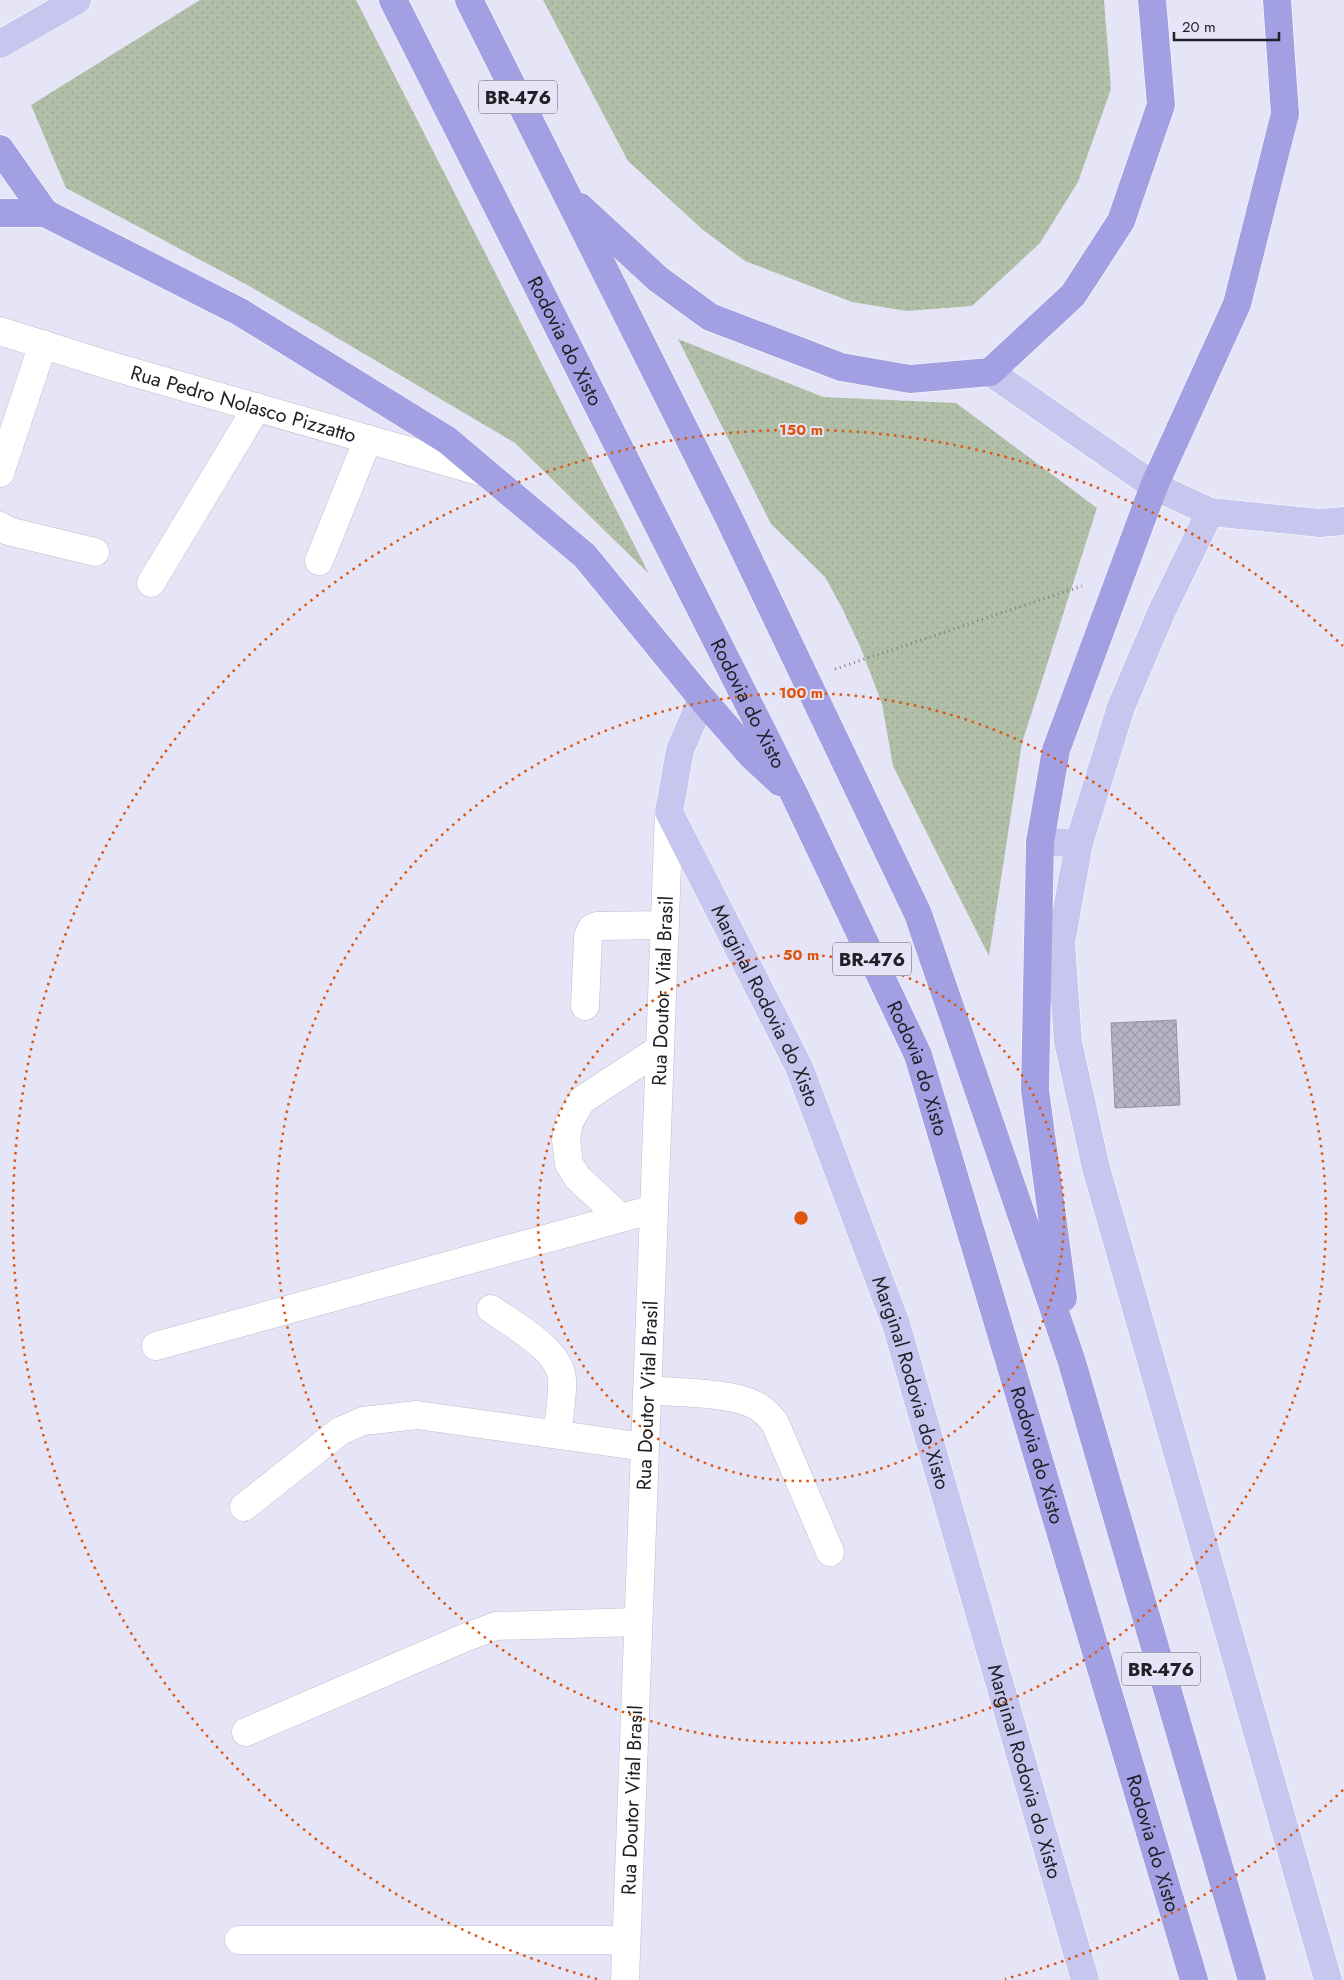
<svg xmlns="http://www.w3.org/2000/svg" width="1344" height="1980" font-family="Jost,sans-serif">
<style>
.grass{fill:url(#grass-dots)}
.building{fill:url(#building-cross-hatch);stroke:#9494a5}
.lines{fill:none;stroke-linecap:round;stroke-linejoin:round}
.minor-casing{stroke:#bdbdce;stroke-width:29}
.major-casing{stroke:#fff;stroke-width:29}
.highway-casing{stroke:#fff;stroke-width:29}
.path{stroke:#7c7c88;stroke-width:3;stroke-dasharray:1 4;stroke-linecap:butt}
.minor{stroke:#fff;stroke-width:28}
.major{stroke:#c7c6ee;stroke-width:28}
.highway{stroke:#a2a0e2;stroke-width:28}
.ring{fill:none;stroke:#de560d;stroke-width:2.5;stroke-dasharray:2.5 5}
.labels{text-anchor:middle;stroke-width:4;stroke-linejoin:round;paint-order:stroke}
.shield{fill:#e5e5f7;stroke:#5b5b65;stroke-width:1}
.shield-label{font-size:19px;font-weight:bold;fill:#202027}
.street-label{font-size:20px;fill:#202027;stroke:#e5e5f7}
.centre{fill:#de560d;stroke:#e5e5f7;stroke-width:2.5}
.ring-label{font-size:15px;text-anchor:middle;font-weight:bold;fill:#de560d;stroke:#e5e5f7;stroke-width:4;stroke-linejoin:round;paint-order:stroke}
</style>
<defs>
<pattern id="grass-dots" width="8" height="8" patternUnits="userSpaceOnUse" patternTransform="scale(1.25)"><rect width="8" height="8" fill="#b1bfa8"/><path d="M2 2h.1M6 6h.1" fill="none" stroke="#98a491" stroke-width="1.8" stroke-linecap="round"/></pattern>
<pattern id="building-cross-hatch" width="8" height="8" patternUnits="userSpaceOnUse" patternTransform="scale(1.25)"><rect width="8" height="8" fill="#b5b5c6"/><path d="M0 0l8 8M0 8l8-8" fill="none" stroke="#9b9baa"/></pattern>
</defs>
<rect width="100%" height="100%" fill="#e5e5f7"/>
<path class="grass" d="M200,0H356L649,574L515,443L251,287L66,188L31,105Z
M543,0H1104L1111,89L1078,182L1040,243L972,306L907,311L852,302L745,261L703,230L628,161Z
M678,339L823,397L956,403L1097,508L1022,743L989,956L893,766L882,704L862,651L843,610L825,577L771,524Z"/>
<path class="building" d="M1176,1020L1180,1105L1115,1108L1111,1023Z"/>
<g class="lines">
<defs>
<g id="minor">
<path id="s1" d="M0,331L111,366L486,473"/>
<path d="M0,473L43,344"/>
<path d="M0,526L8,531L95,552"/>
<path d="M319,561L368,439"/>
<path d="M151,583L257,407"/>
<path d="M585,1006L588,937L592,928L597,926L665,925"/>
<path d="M621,1218L578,1178L569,1164L566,1140L569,1122L582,1100L660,1049"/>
<path d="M491,1309C513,1325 561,1350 562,1380C563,1398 559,1417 557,1434"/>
<path d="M156,1346L654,1209"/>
<path d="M647,1390C676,1393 731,1392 755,1405C764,1409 769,1416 775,1423L830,1552"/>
<path d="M244,1507L340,1431L363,1421L417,1415L645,1447"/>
<path d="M246,1732L464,1638L496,1626L638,1622"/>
<path d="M239,1940H626"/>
<path id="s2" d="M625,1980L669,812"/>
</g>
<g id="major">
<path d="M0,44L77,0"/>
<path d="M990,372L1154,486L1210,512L1320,523L1344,521"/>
<path d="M1210,512L1161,613L1121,707L1079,843L1061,943L1068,1042L1096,1168L1328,1980"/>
<path id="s3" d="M702,699L680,750L669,812L799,1067L896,1324L1085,1980"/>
<path d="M1040,842L1079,843"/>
</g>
<g id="highway">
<path id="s4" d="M393,0L795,796L918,1055L1194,1980"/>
<path d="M469,0L726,512L918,914L1071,1359L1252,1980"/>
<path d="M0,149L45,213"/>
<path d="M580,207L658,279L710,317L841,367L910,379L990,372L1073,295L1121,221L1161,105L1152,0"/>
<path d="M0,213H45L240,312L447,440L585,556L702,699L751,755L780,782"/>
<path d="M1063,1298L1035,1090L1040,842L1056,750L1154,486L1237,304L1285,114L1277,0"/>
</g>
</defs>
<use href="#minor" class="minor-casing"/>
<use href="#major" class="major-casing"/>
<use href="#highway" class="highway-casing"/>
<path class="path" d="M835,669L1082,586"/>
<use href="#minor" class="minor"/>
<use href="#major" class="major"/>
<use href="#highway" class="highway"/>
</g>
<g class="ring">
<circle cx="801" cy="1218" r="263"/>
<circle cx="801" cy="1218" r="525"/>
<path d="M1343 1790A788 788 0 0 1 1005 1979M597 1979A788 788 0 1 1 1343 646"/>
</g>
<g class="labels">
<g class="shield">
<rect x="479" y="80.5" width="78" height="33" rx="4"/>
<rect x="833" y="942.5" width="78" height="33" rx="4"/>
<rect x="1122" y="1652.5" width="78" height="33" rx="4"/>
</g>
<g class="shield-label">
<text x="518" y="104">BR-476</text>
<text x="872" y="966">BR-476</text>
<text x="1161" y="1676">BR-476</text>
</g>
<g class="street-label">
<text dy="7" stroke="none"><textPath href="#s4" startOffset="382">Rodovia do Xisto</textPath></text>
<text dy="7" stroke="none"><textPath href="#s1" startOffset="254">Rua Pedro Nolasco Pizzatto</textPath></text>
<text dy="7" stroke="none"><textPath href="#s4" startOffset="788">Rodovia do Xisto</textPath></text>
<text dy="7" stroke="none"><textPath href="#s2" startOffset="990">Rua Doutor Vital Brasil</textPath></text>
<text dy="7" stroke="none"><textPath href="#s3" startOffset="335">Marginal Rodovia do Xisto</textPath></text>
<text dy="7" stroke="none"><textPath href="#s4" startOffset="1191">Rodovia do Xisto</textPath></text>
<text dy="7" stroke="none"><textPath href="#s3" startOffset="740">Marginal Rodovia do Xisto</textPath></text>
<text dy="7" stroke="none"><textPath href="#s2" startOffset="585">Rua Doutor Vital Brasil</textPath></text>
<text dy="7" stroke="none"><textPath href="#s4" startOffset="1596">Rodovia do Xisto</textPath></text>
<text dy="7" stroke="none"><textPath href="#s3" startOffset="1145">Marginal Rodovia do Xisto</textPath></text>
<text dy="7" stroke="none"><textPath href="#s2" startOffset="180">Rua Doutor Vital Brasil</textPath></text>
<text dy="7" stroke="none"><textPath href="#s4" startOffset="2001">Rodovia do Xisto</textPath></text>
</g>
</g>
<circle cx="801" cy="1218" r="8" class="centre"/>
<g class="ring-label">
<text x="801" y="435">150 m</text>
<text x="801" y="698">100 m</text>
<text x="801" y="960">50 m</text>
</g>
<path d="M1174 32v8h105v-8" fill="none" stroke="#202027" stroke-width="2.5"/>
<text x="1182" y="32" font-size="15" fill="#202027" stroke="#e5e5f7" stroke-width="4" paint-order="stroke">20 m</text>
</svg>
